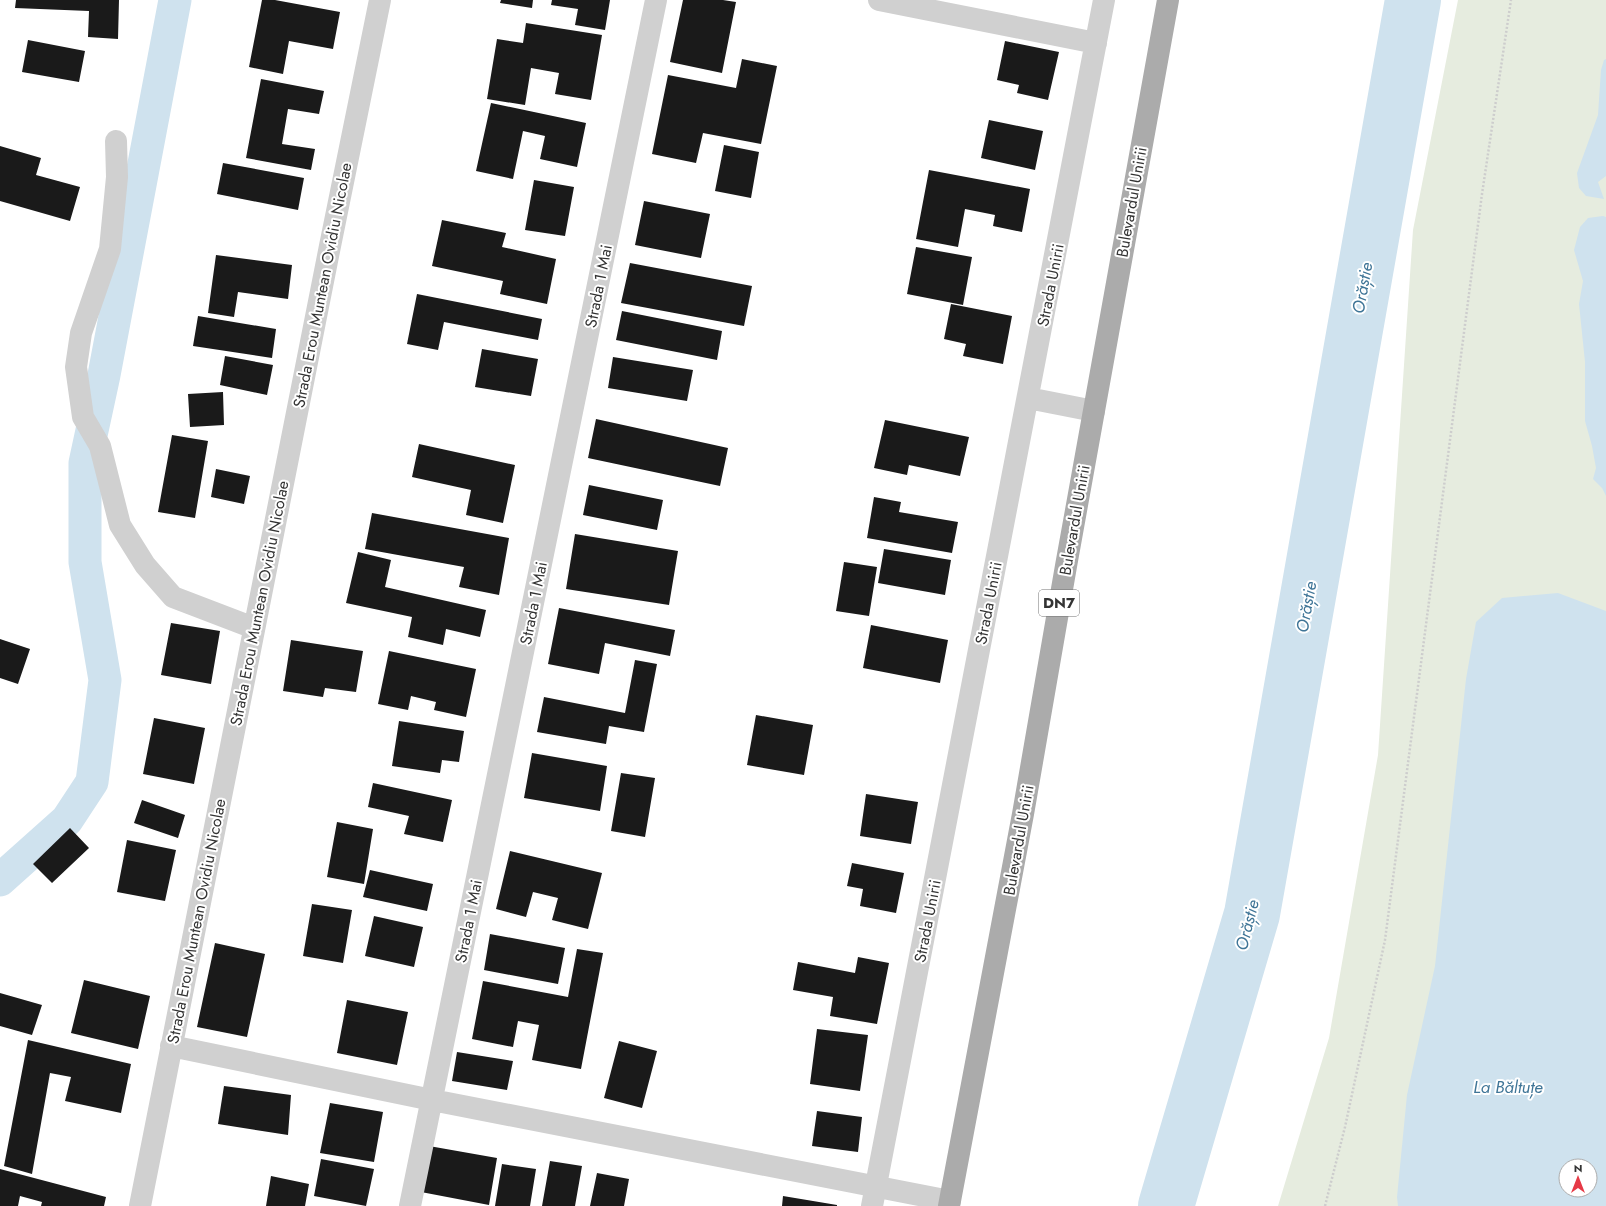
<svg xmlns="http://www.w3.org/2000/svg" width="1606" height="1206" font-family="Jost,sans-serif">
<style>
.green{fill:#e6ecdf;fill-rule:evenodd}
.water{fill:#cfe2ee;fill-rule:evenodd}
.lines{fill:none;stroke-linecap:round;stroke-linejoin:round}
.canal{stroke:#cfe2ee;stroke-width:33}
.river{stroke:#cfe2ee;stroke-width:56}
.building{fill:#1a1a1a}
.path{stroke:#cdcdcd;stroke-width:2.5;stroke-dasharray:2 2;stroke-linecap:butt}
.street{stroke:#d0d0d0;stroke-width:22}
.primary{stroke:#ababab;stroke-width:22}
.labels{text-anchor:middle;stroke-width:4;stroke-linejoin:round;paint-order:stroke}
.shield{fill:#fff;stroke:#707070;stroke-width:1}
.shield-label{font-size:15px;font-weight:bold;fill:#333}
.street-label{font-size:16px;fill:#333;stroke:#fff}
.water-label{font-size:17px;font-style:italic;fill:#3f7597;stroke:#fff}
</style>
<rect width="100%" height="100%" fill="#fff"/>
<path class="green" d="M1458,0H1606V1206H1278L1329,1038L1378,755L1413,230ZM1566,1166H1590V1190H1566Z"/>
<path class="water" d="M1606,59V176L1598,182L1604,199L1586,196L1579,188L1577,173L1598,115L1601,70L1604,60Z
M1603,216L1606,217V496L1602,488L1593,479L1596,468L1592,446L1585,421V362L1579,304L1583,281L1574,250L1580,227L1588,218Z
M1558,593L1606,611V1206H1398L1397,1197L1407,1095L1435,966L1466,679L1476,622L1502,598ZM1566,1166H1590V1190H1566Z"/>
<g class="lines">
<path class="canal" d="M0,880L67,820L92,782L105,680L85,562V463L104,375L175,0"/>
<path class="river" d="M1166,1206L1252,914L1413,0"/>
</g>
<path class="building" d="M16,0H119L118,39L88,37L89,11L15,8Z
M262,0H275L340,12L333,49L289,41L283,74L249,67Z
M501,0H533L532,8L500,3Z
M552,0H610L605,30L575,25L578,9L551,5Z
M683,0H723L736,2L722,73L670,62Z
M526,23L602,35L591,100L555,94L559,73L531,68L525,105L487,99L497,39L523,43Z
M28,40L85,51L79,82L22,72Z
M1005,41L1059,52L1048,100L1017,93L1019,85L997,80Z
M742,59L777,66L761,144L703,133L696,163L652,154L668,75L736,88Z
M261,79L324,91L319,114L288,109L282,144L315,149L311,170L246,158Z
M491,103L586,123L577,167L540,159L545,136L523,131L513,179L476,171Z
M989,120L1043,131L1035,170L981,158Z
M724,145L759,152L751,198L715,191Z
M0,146L41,158L36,175L80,187L70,221L0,201Z
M223,163L304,178L298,210L217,194Z
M929,170L1030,189L1022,232L993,226L995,215L965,209L958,247L916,239Z
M534,180L574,187L565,236L525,230Z
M644,201L710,214L701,258L635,245Z
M442,220L506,233L502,247L556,259L547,304L500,294L503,281L432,266Z
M916,247L972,257L963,305L907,294Z
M216,255L292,265L288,299L238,292L234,317L208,313Z
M630,263L752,286L744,326L621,303Z
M417,294L542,319L538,340L444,322L438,350L407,344Z
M951,304L1012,316L1003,364L963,356L966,344L944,339Z
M622,311L722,331L717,360L616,340Z
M198,316L276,329L272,358L193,346Z
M482,349L538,359L531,396L475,387Z
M225,356L273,365L267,395L220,385Z
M613,357L693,370L687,401L608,388Z
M223,392L224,425L190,427L188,394Z
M596,419L728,448L720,486L588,458Z
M885,420L969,437L960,476L909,465L907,475L874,468Z
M172,435L208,441L195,518L158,512Z
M419,444L515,465L503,523L466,515L471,490L412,477Z
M216,469L250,476L244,504L211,497Z
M589,485L663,500L657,530L583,515Z
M874,497L901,502L899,512L958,522L952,553L867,538Z
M372,513L509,538L499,595L459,587L464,567L365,549Z
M575,534L678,551L669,605L566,589Z
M884,549L951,560L945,595L878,583Z
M358,552L391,560L385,587L486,610L480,637L446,629L443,645L408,637L412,617L346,603Z
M844,562L877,567L869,616L836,611Z
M559,608L675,630L670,656L605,643L599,674L548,664Z
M171,623L220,631L211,684L161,675Z
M871,625L948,640L940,683L863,668Z
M0,639L30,649L18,684L0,678Z
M291,640L363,651L356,692L325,688L323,697L283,691Z
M389,651L476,669L466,717L434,710L436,702L411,696L408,710L378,704Z
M635,660L657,664L644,732L609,726L606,744L537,732L544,697L625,713Z
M756,715L813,725L804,775L747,765Z
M154,718L205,728L194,784L143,774Z
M399,721L464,731L459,762L442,760L440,773L392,766Z
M532,753L607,766L600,811L524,798Z
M621,773L655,778L645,837L611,831Z
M373,783L452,800L443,842L404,834L409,816L368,807Z
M866,794L918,802L911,844L860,836Z
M142,800L185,815L178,838L134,823Z
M337,822L373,829L364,884L327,877Z
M70,828L89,848L52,883L33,864Z
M127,840L176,850L165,901L117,892Z
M510,851L602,873L588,929L552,920L558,898L533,892L526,917L496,909Z
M852,863L904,873L896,913L860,906L863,889L847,886Z
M370,870L433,884L427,911L363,897Z
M312,904L352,910L343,963L303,956Z
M374,916L423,927L414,967L365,956Z
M490,934L565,948L558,984L484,970Z
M215,943L265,954L247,1037L197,1027Z
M577,949L603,953L581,1069L532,1060L539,1025L518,1021L513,1047L472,1039L483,981L568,997Z
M858,957L889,963L877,1024L830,1016L833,997L793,990L798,962L855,973Z
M84,980L150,996L138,1049L71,1033Z
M0,993L42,1005L32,1035L0,1026Z
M347,1000L408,1012L397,1065L337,1053Z
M817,1029L868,1035L860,1091L810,1084Z
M28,1040L131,1064L121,1113L65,1101L71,1077L50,1073L32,1174L4,1166Z
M619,1041L657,1051L642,1108L604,1098Z
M457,1052L513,1061L507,1090L452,1081Z
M224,1086L291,1095L288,1135L218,1124Z
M330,1103L383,1112L374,1162L320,1153Z
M817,1111L862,1117L858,1152L812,1146Z
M429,1146L497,1158L489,1205L421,1192Z
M321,1159L374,1169L366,1206L314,1196Z
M550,1161L582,1166L575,1206H542Z
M502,1164L536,1169L530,1206H495Z
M0,1169L106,1197L104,1206H41L42,1202L20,1196L18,1206H0Z
M597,1173L629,1179L624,1206H590Z
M271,1176L309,1184L305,1206H266Z
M783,1196L837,1205V1206H782Z"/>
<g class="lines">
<path class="path" d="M1325,1206L1345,1127L1385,940L1482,194L1511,0"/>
<path class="street" d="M879,0L1096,43
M116,141L117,177L110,249L81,333L76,367L83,417L100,446L120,525L145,565L173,597L254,628
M1028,398L1094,411
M171,1046L432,1100L950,1201
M140,1206L330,246L380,0
M410,1206L656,0
M872,1206L1104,0"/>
<path class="primary" d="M949,1206L1023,814L1066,566L1168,0"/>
</g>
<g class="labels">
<rect class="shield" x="1039" y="590" width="40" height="26" rx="3"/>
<g class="shield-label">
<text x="1059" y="608">DN7</text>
</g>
<g class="street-label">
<text transform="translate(1131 202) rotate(-80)" y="6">Bulevardul Unirii</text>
<text transform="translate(322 285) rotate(-79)" y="6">Strada Erou Muntean Ovidiu Nicolae</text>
<text transform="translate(1050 285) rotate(-79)" y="6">Strada Unirii</text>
<text transform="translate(598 286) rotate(-79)" y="6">Strada 1 Mai</text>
<text transform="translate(1074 520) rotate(-80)" y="6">Bulevardul Unirii</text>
<text transform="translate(259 603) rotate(-79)" y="6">Strada Erou Muntean Ovidiu Nicolae</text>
<text transform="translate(533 603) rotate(-79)" y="6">Strada 1 Mai</text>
<text transform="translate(988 603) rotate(-79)" y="6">Strada Unirii</text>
<text transform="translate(1018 840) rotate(-80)" y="6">Bulevardul Unirii</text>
<text transform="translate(196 921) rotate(-79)" y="6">Strada Erou Muntean Ovidiu Nicolae</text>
<text transform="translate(468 921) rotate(-79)" y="6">Strada 1 Mai</text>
<text transform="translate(927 921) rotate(-79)" y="6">Strada Unirii</text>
</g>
<g class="water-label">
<text transform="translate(1362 288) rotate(-80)" y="6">Orăștie</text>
<text transform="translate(1306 607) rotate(-80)" y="6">Orăștie</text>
<text transform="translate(1247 925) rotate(-76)" y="6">Orăștie</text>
<text x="1508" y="1093">La Băltuțe</text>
</g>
</g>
<g transform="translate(1578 1178)"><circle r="19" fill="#ffffff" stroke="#adadad"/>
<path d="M0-3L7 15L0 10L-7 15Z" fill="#e63946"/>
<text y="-6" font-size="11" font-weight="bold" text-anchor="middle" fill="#333333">N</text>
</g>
</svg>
